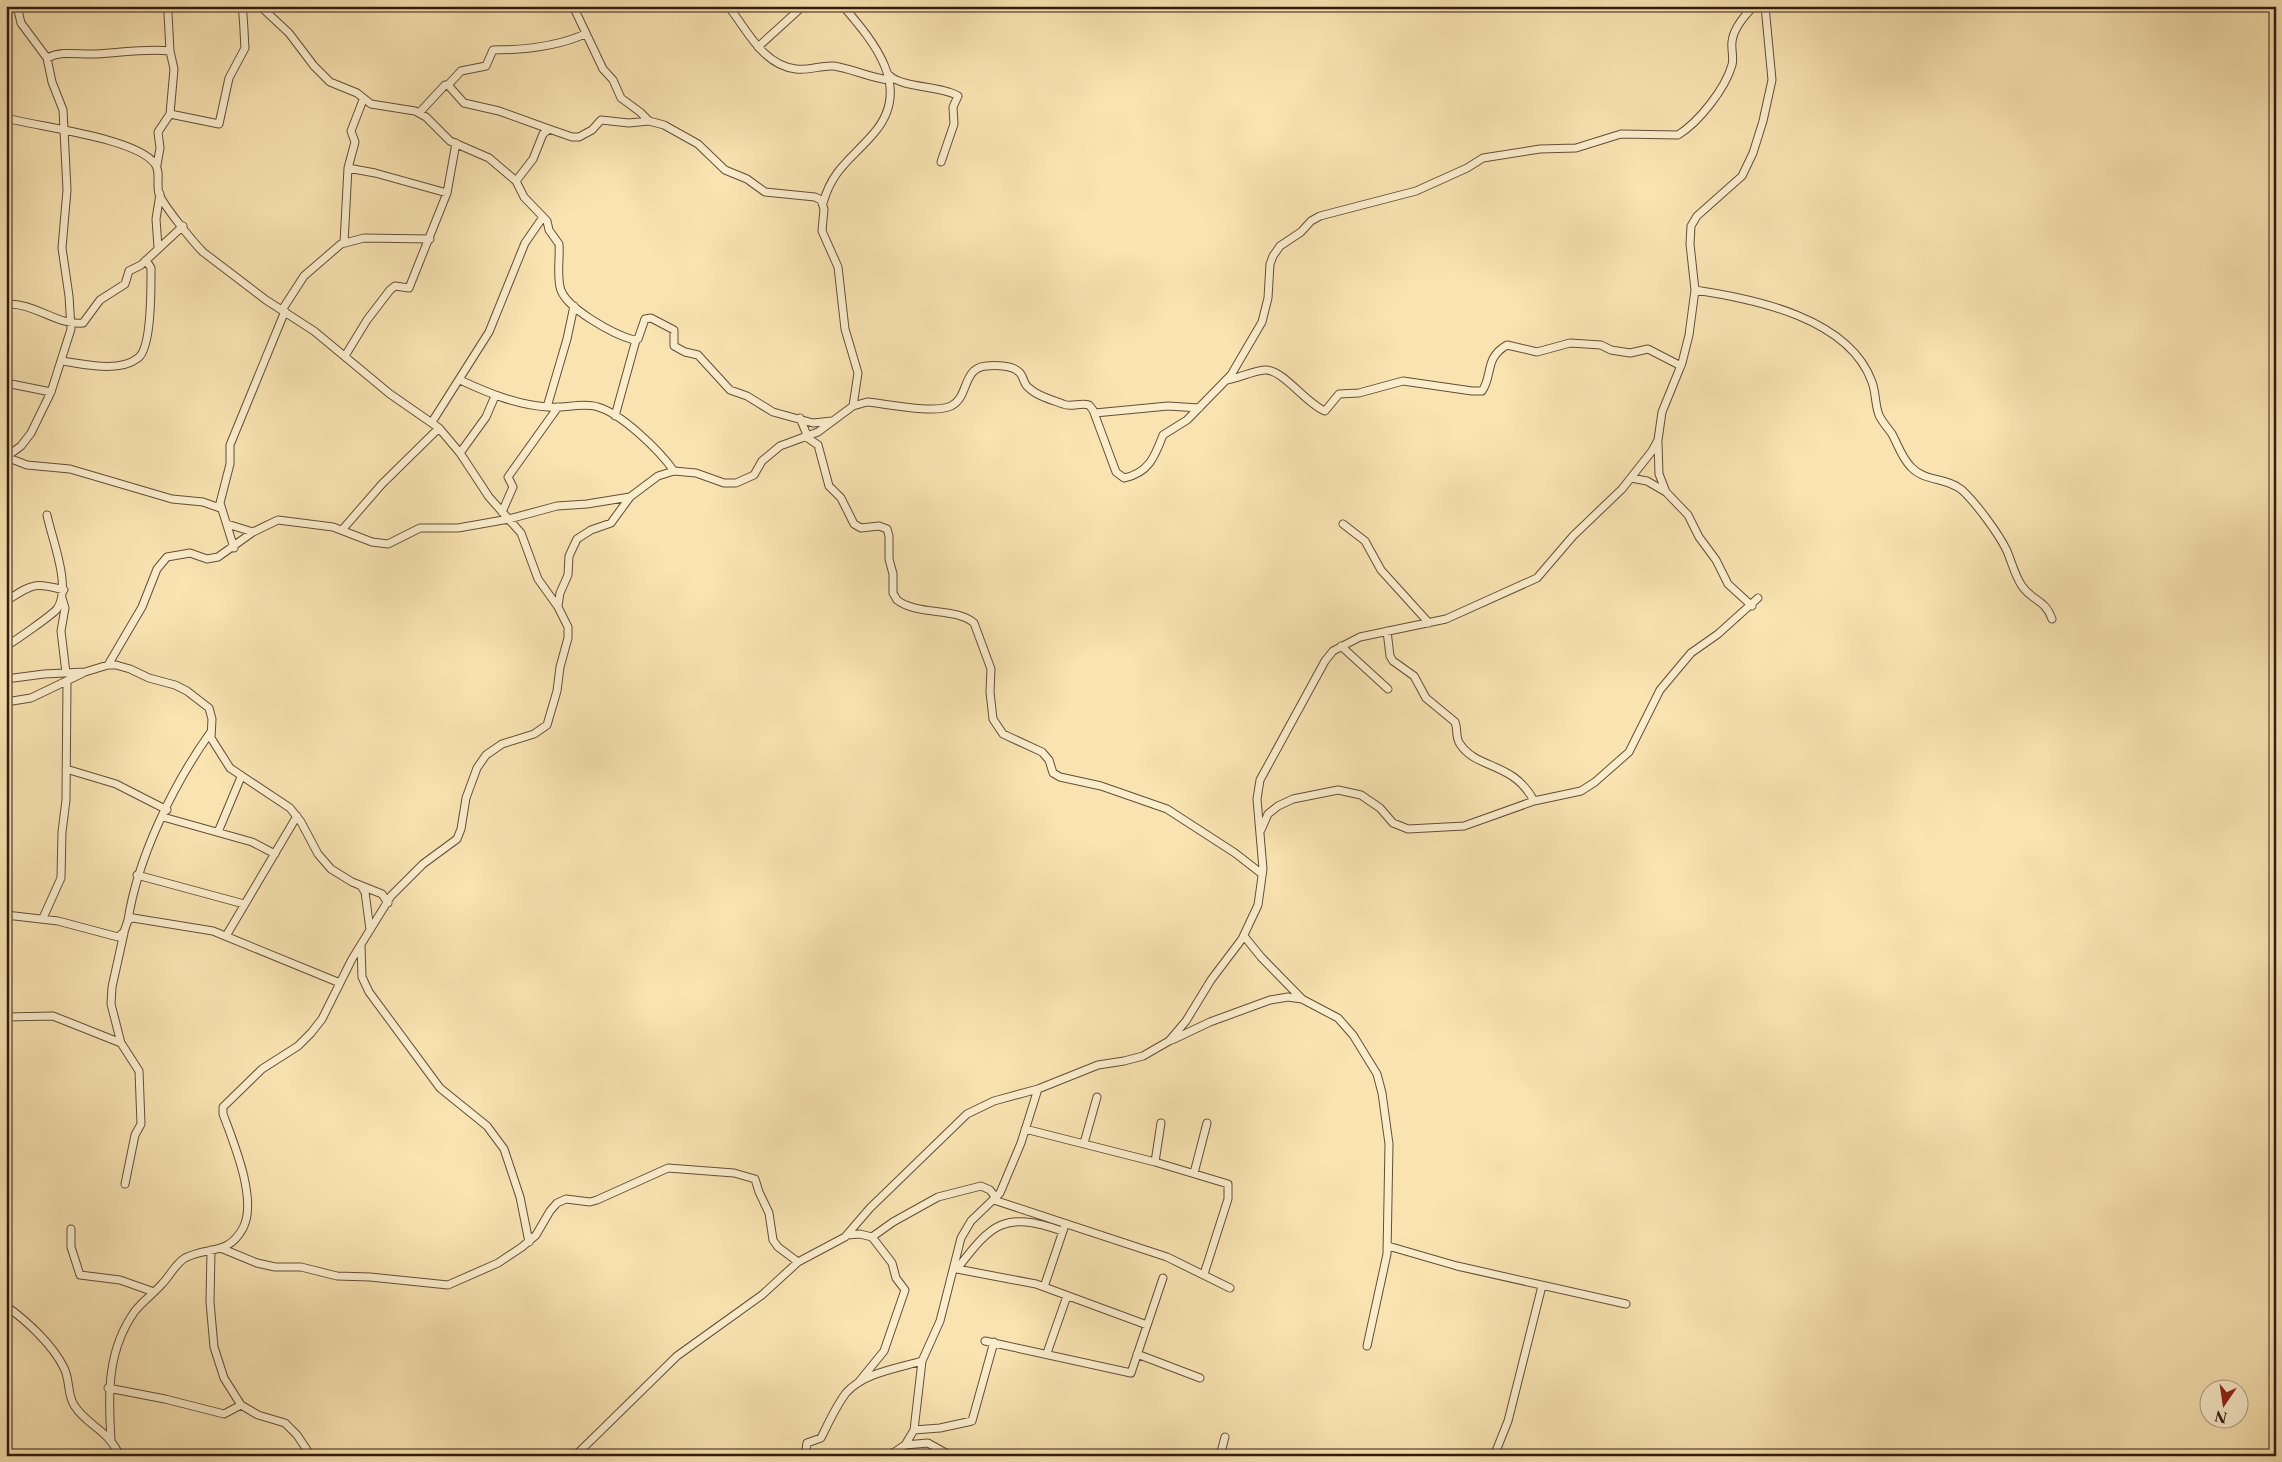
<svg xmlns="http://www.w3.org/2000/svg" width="2282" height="1462" font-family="'Libre Caslon Text',serif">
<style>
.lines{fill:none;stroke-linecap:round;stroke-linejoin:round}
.minor-casing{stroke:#644d38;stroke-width:9}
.minor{stroke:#faedcc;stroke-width:7}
</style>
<rect width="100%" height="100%" fill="#f8e3b1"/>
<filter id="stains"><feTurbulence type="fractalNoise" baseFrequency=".004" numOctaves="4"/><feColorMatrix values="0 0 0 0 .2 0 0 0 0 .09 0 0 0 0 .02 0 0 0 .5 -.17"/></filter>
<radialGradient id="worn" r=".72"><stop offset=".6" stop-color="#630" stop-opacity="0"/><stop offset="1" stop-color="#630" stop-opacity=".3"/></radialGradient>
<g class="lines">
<defs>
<path id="minor" d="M260,6L289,33L314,66L330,82L357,93L371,104L415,111L426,117L450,141L489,158L516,181L524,197L547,221L549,230L559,244C560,258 557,272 560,287C564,308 615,335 634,340L638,339L645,319L651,318L674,330V346L685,352L698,355L730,390L747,396L773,412L813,423L832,421
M573,6L603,69L613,80L621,98L640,112L649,121
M728,6C747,29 762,65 796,69C808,71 821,65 834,66C853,69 870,78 890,80
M758,47L803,6
M47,58C64,50 78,55 96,54C121,53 145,48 170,51
M889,75C901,88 943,86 958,96L953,107L954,124L941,162
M448,85L461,71L486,66L493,50C525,50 556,47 585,34
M419,113L445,85H448L464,103L499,111L549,129
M170,114L219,124L229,78L245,48C244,34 244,21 242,6
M6,118C39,127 137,138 155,164C161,172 156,184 159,194C164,206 193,242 203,252L266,300L314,331L390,394L439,428L460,453L489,497L521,533L538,579L558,607L568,627V638L560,667L557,691L547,725L534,734L502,744L486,755L477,768L466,798L461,829L457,839L423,864L391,896L352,959L322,1019L311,1033L298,1046L262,1069L223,1107V1114C233,1141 258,1200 243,1228C228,1256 208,1246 185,1258C175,1264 170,1276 162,1284C154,1293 143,1301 135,1311C107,1350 108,1394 111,1439
M157,165L160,148L158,132L170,114L174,69L170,51L168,13L166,6
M348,168L375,173L447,193
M516,181L533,159L543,134L549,129L572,137H579L592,130L601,120L629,123L649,121L664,125L698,144L725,170L747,179L765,192L815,197L821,200L824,209L822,231L838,267L845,329L858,373L853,406
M823,203C833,168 852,159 874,133C913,88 874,42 843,6
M344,243L348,168L355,142L351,131L363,100
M158,247L156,219L160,194
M1695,290C1755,299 1849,318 1872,382C1876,393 1875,405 1879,415C1882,422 1888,428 1892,434C1898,445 1902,458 1911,467C1925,482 1946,477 1962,490C1976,503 1999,534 2007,551C2012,563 2015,576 2022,586C2032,601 2045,599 2052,619
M6,304C33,302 58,326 83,323L100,300L125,284L129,271L141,265L183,226
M282,310L304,276L341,244L364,238L430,239
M345,356L367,320L390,290L395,286L409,288L447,193L456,143
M62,361C84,364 119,373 138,358C152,348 151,286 151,268L146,260
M460,380C488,393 517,405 548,407C564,409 582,402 598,407C622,414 659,450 674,471
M1227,380C1239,378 1252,371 1265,370C1283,369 1306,404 1325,411L1339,394L1359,393L1403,381L1472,391H1482C1493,376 1484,358 1507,345L1537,352L1570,343L1601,345L1611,350L1630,353L1648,349L1681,366
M6,383L51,392
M547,407L567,339L574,306
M1095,413L1168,406L1199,408
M615,416L636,340
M800,418L807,435
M432,422L489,332L525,243L543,217
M805,436L818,445L829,486L841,498L854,524L861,528L879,526L887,529L889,536V559L893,574V593L897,600C918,616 956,607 974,623L991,669L990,692L993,719L1003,734L1042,752L1049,760L1053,773L1060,777L1101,786L1167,809L1235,853L1262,874
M1658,443L1659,474L1666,492L1688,515L1699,537L1716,560L1728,584L1752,606
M460,453L486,417L495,396
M6,457L21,446L31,433L51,392L71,329L69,296L62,248L67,190L63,110L52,82L47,58L21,23L17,6
M6,457L27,465L70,469L172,499L203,502L220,508
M1631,478L1647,481L1666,492
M502,512L513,487L508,477L558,407
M227,524L253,532
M1343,524L1365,541L1381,570L1429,623
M342,530L382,484L439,428
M234,548L220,503L230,464V445L285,311
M62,598L65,608L61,631L66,673
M6,601C33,584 33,582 64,590
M558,606L560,593L568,575L569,556L577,539L591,530L611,523L630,497
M1387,631L1390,656L1393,661L1414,676L1426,698L1455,722C1458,729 1455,737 1460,744C1477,770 1513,761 1534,801
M6,646C15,641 52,615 57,609C72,587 52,540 47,515
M1341,646L1388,689
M108,665L142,607L157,569L167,557L190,553L207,559L218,557L253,532L278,520L333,527L372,542L388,544L420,528H458L509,519L557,506L587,504L630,497L658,476L674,471L696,473L724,483H736L754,475L762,461L780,446L818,432L853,406L867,402C888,404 933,414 951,406C969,398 962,368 986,366C995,365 1012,365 1019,372C1024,376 1023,384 1029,388C1037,396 1052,400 1063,404C1072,408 1080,402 1089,405L1093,410L1116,472L1124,478C1149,473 1155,456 1163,435L1187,420L1231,375L1262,322L1268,298L1270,264L1273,256L1280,246L1301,232L1311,221L1320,216L1416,191L1467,168L1483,158L1540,149L1576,148L1621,134L1678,135C1699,122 1725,89 1732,65C1734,57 1731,50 1732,42C1733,29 1745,15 1754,6
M6,679L44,674L85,672L108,665H116L130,669L149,678L175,685L187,691L209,708L212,719L211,738L230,768L290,808L301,822L318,854L331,869L352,882L382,894L388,903
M6,702L31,698L83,673
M66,769L116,784L167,810
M163,817L252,842L275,854
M1261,830L1268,814L1278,806L1293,799L1338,790L1361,795L1380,808L1393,823L1408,829L1464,826L1534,801L1581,791L1595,782L1629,752L1660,690L1691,653L1718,634L1758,598
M218,832L241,777
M137,875L244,904
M361,886L365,892L370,930
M6,915L58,921L118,937L124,932L128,920L133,918L213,931L340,983
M43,918L61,878L62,832L66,800L67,681
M128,920C138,857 173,785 210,733
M124,933L112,987L111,1004L121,1043L139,1071L141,1124L135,1135L125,1184
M226,936L297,816
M1244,936L1261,957L1302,999
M361,945L362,977L369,992L440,1088L487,1126L504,1149L520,1197L529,1242
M6,1017L53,1016L121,1043
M1172,1040L1210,1022L1270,1000L1288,997L1302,999L1338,1018L1353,1035L1377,1074L1382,1093L1389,1144L1387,1254L1367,1346
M1025,1129L1155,1162L1228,1184V1199L1204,1274
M1084,1143L1097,1097
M1155,1162L1161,1123
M1194,1173L1207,1123
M994,1200L1167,1257L1230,1288
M71,1229V1247L80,1275L120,1280L154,1292
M1062,1231C1004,1211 992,1223 957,1269L1036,1284L1147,1325
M847,1235L860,1234L872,1237L892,1263L896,1278L905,1290L884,1351L858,1383
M872,1237L893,1222L938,1197L981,1186L990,1190L996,1198
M1388,1246L1457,1266L1626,1304
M223,1249L257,1263L275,1267H301L337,1276L370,1277L448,1285L498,1263L522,1247L536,1235L550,1211L557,1203L566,1199L590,1202L597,1200L668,1168L734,1173L755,1179L759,1192L769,1213L773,1240L778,1247L798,1262
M211,1250L210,1302L214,1347L224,1378L241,1405L258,1415L285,1423L297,1435L311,1456
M1044,1287L1064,1228
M6,1306C27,1321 53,1345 64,1368C70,1379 67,1394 74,1405C87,1426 107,1428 120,1456
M985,1341L1131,1373L1163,1278
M1047,1353L1067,1296
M1137,1354L1200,1378
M108,1388L165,1399L224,1414L241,1405
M914,1430L940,1428L972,1421L994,1342
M905,1445L928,1443L951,1456
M575,1456L677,1356L762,1295L798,1262L845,1237L870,1208L967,1114L994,1101L1038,1089L1098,1065L1124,1061L1143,1056L1169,1041L1186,1021L1211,980L1242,939L1258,905L1263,869L1257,799L1260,780L1325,661L1333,651L1360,637L1446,619L1537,578L1573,536L1622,489L1652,451L1658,440L1662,412L1682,363L1689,335L1695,290L1690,244L1691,226L1697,216L1742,176L1753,153L1763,121L1772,80L1765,6
M805,1456L807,1443L821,1438C828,1424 836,1406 846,1393C863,1373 898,1368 922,1361
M889,1456L905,1445L914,1430L922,1361L940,1321L961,1238L971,1221L1000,1193L1021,1143L1038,1089
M1220,1456L1225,1437
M1494,1456L1508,1421L1542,1286"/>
</defs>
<use href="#minor" class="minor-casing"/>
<use href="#minor" class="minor"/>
</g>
<rect width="2282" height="1462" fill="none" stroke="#f8e3b1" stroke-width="25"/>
<rect x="8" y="8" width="2267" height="1447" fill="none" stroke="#321b10" stroke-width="2.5"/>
<rect x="12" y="12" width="2257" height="1437" fill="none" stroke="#321b10"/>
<g transform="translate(2224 1404) rotate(193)"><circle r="24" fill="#faedcc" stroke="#aa9981"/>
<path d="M0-4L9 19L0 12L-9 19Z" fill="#8f2418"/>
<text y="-8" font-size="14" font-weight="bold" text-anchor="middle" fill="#321b10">N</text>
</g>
<rect width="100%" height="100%" filter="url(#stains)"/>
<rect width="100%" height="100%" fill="url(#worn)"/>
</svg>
